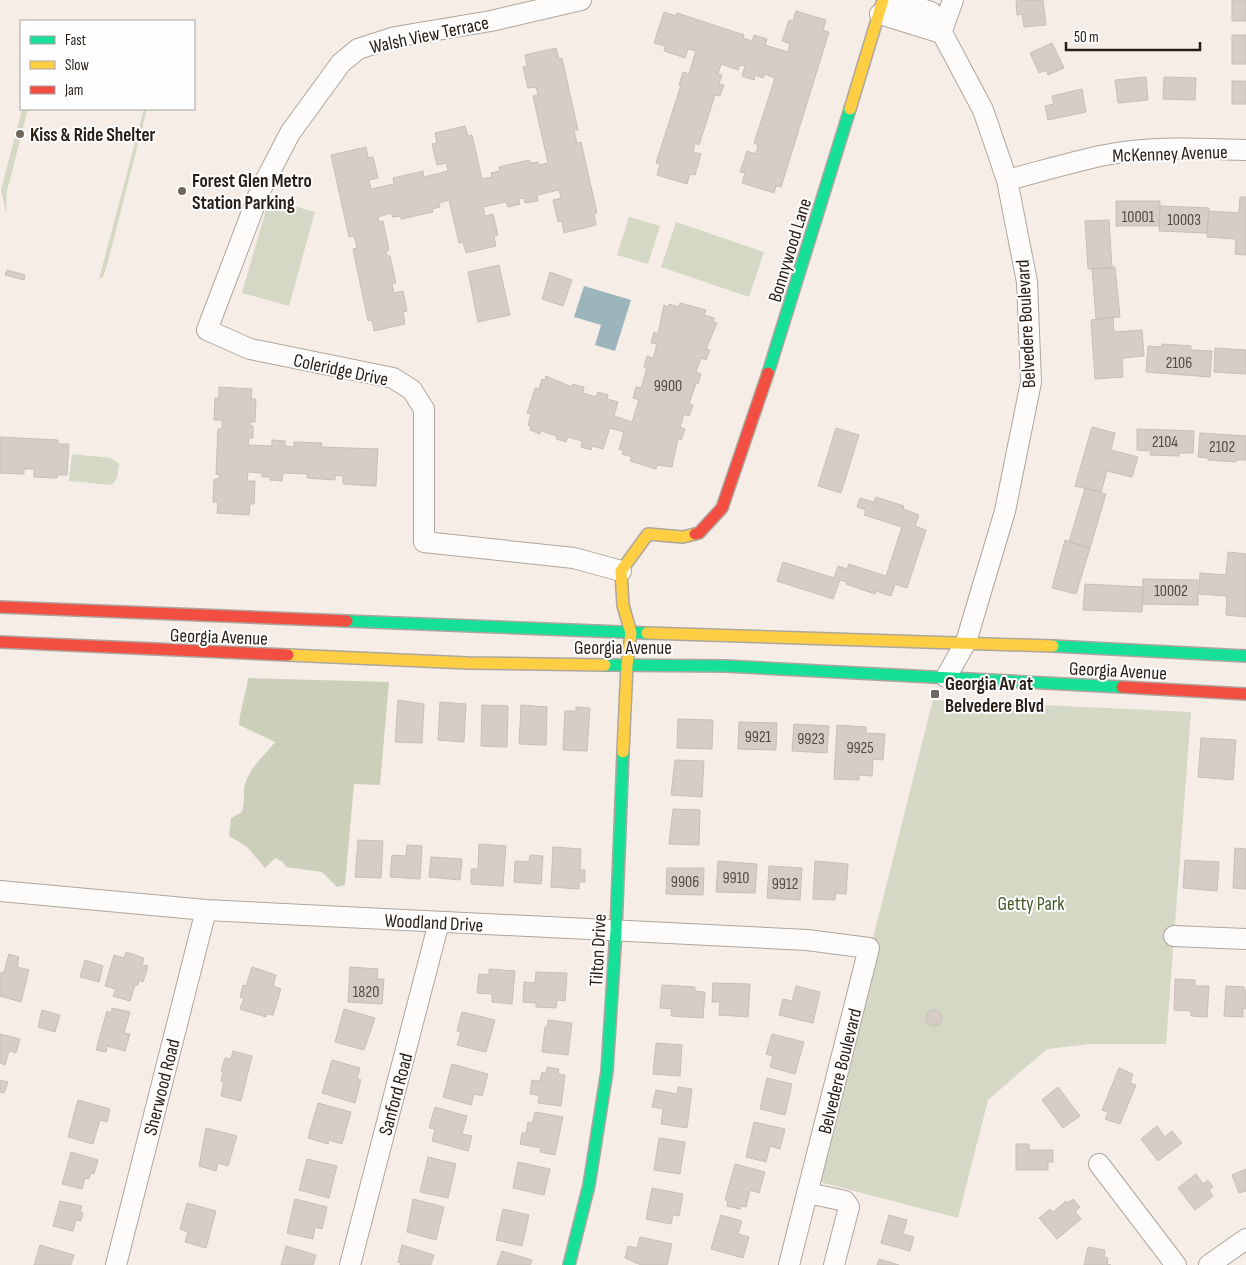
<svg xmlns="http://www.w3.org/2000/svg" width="1246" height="1265" font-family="'Sofia Sans Condensed',sans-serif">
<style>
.green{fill:#d4d8c4}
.forest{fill:#ccd0bb}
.water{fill:#9bb5ba}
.building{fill:#d6cdc6;stroke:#c8bfb8}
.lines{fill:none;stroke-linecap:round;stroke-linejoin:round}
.street-casing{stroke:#aea69e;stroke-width:22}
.fast-casing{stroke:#aea69e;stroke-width:14}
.slow-casing{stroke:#aea69e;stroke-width:14}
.jam-casing{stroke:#aea69e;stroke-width:14}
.street{stroke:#fefcfb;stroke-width:20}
.fast{stroke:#16e098;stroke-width:11}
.slow{stroke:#ffcf43;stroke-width:11}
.jam{stroke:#f24e42;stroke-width:11}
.poi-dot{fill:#70675f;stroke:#fdfdfd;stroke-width:2}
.labels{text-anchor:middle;stroke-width:4;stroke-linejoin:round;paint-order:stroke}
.number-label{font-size:16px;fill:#544a42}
.street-label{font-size:19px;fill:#281e16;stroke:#fdfdfd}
.poi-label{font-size:19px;font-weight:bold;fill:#281e16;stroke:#fdfdfd;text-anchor:start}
.park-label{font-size:19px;fill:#455929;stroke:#fdfdfd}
</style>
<rect width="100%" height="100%" fill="#f6eee6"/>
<path class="green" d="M22,109H28L7,191L6,213L1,190Z
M144,109H147L106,269L103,277L99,279Z
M269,199L315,212L289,306L242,293Z
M629,217L660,226L648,264L617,255Z
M676,222L764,252L749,297L661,267Z
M72,454L111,458L119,464L117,478L112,485L69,481Z
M933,700L1191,712L1166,1044H1090L1047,1049L988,1100L958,1218L812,1180Z"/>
<path class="forest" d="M248,678L389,682L380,785L354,784L345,885L337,887L322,872L286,867L283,862L275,858L265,868L247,847L229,836L231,818L242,812C245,802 243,791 245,784C250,767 265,755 275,742L239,725C240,708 246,695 248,678Z"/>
<path class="water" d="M584,286L631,300L615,351L595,345L601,325L574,317Z"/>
<path class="building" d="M1043,0L1046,25L1024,27L1022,14L1017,15L1016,1Z
M1232,0H1246V21H1232Z
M796,11L826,20L823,30L829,32L781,187L776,186L774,193L742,183L745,173L740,172L747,151L756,154L758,145L754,143L775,78L765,74L763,78L755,75L754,80L742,76L745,66L740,65L738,70L721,64L718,74L722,75L719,84L724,85L720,96L715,95L699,145L695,143L693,152L701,154L695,175L690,174L687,184L657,175L660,164L656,163L681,85H679L683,72L689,74L696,51L688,49L685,58L664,51L665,46L654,43L664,12L676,16L677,13L744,35L743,38L752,41L754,35L767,39L765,45L788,52L790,44L782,41L789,20L793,21Z
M1232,35H1246V64H1232Z
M1052,43L1064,68L1048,75L1046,70L1039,73L1030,53Z
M556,48L559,59L562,58L578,130L574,131L577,143L581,142L597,213L594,214L596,225L564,233L562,221L558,222L553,200L561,198L559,190L537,195L538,201L525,203L524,198L519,199L520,204L508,207L506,202L483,207L485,216L493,214L498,235L494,236L496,246L466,253L463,242L459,243L449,200L439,203L440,207L432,209L433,212L401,219V216L392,217V213L378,217L379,222L383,221L389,250L386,251L387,256H390L396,283L392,284L394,293L403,291L407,311L403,312L405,324L374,331L372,320L368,321L353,249L357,248L356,243L354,236L349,237L331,155L366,147L368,158L373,157L378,178L369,180L371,189L394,184L393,178L423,171L424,177L448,171L446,163L437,165L432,144L437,143L435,133L465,126L468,136L472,135L482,179L492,177L491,173L500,171L499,167L529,160L530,163L538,162L539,165L548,163L533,96L538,95L536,87L528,88L523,67L527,66L525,55Z
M1146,77L1148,100L1118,103L1115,80Z
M1164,77L1196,78L1195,100L1163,99Z
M1232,81H1246V104H1232Z
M1082,89L1086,112L1048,120L1045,106L1054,104L1052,96Z
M1240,197H1246V255L1235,254L1236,239L1207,237L1209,211L1239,213Z
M1116,201H1160L1159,226H1116Z
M1160,206L1209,208L1207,233L1159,231Z
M1109,220L1112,268L1088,269L1085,221Z
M499,265L510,315L478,322L468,272Z
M1115,267L1120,317L1096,319L1092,269Z
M7,270L25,275L24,280L5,275Z
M550,272L572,280L563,306L542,299Z
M680,303L706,310L704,315L714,318L713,322L717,323L706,349L710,350L706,360L701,358L696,372L701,374L698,384L696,383L689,404L693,405L689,416L684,414L680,427L685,429L681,440L678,439L672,467L657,465L656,469L630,461L632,457L622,454L623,450L619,449L624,432L610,428L603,449L592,446L591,450L581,447L582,441L568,437L566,442L556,439L557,436L541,431L540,434L530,430L531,426L528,425L531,414L527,413L531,401L535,388L539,389L542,379L545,380L546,376L572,387V384L584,387L583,393L596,397L598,392L608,395L607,399L618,402L614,416L632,422L639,400L633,398L636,387L641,388L647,368L644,367L647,356L653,358L657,344L651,343L654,332L658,334L664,305L668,307L669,304L679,307Z
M1113,317L1114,332L1142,330L1144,356L1122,358L1123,377L1095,379L1091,320Z
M1162,344L1191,346V350L1212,351L1210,377L1146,372L1148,346L1161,347Z
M1215,348L1246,350V374L1214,372Z
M219,387L252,389L251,399H256L255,422H250V426H253V438H249L248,445L272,446V440L285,441V446L294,447V442L322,443L321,447L378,449L376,486L343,484V476L335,475V480L307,478V474L283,473L282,481L270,480V477H262V473L248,472L247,481H255L254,504H250L249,515L217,513L218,502H213L214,480L219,478L220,475L216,474L218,429H222V420H214L215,398H219Z
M1092,427L1115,433L1111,450L1138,457L1132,477L1107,471L1101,492L1075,486Z
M836,428L859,435L841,493L818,486Z
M1137,429L1194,431L1193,453H1179V456L1150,455L1151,451L1137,450Z
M1200,433L1246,436V460H1236V462L1208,460V458L1198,457Z
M0,437L58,440V444H69L67,475H58L57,478L34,477V469H24V474L0,473Z
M1085,488L1106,494L1090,548L1069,542Z
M876,497L904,506L903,509L919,515L915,526L926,530L907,588L895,584L891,596L876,591L875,594L846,584L847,582L840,580L833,599L777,581L783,562L834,578L838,566L847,569L849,564L886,576L902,527L864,515L866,510L857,507L860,498L874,502Z
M1065,540L1090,548L1076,594L1052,588Z
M1228,552L1246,554V617L1226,615L1227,596L1199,594L1200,573L1226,575Z
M1143,579L1198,580V605L1142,604Z
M1085,584L1143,587L1142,612L1083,610Z
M398,700L424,704L422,743L395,742Z
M440,702L466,704L464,742L438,740Z
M482,705L508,706L507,747L481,746Z
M521,705L547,707L546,745L519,744Z
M576,707L590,708L587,751L563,750L565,711H576Z
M678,719L713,720L712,749L677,748Z
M739,722L777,723L776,750L738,749Z
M794,724L829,726L827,753L792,751Z
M837,725L866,727V733L885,734L883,760L873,759L872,776L859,775V780L834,779Z
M1201,738L1236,740L1233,780L1198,777Z
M675,760L704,761L702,797L671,795Z
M673,809L700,810L699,845L669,844Z
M358,840L383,841L381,878L355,877Z
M479,844L506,846L503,886L471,884V869H478Z
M407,845L422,846L420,879L390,877L392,855L406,856Z
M553,847L581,849L580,870H585V882H579V889L551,887Z
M1235,848L1246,849V889L1233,888Z
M530,855L543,856L541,884L514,882L515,861L529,862Z
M431,857L462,859L460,880L429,877Z
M1185,860L1219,862L1217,891L1183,888Z
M718,861L757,864L755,893L716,892Z
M815,861L848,864L846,894L836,893L835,900L813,899Z
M769,866L802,868L800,900L767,898Z
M667,868H704L703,895L666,894Z
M126,952L144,958L142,965L148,966L143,982L139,980L138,985H135L130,1001L113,996L116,989L105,986L114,955L124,958Z
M9,954L19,957L17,967L29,970L21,1002L0,996V973L4,972Z
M85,960L103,966L99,982L80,977Z
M252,967L276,975L273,986L281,989L273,1015L266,1014V1017L240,1009L244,998L240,997L243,985L246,986Z
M350,967L378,969L377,979H384L382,1004L348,1002Z
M489,969L515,971L512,1004L492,1002V994L477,993L479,974L489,975Z
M536,972L567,973L565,1001L557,1000L556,1008L536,1007V1003L523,1002L524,982L535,983Z
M1175,979L1195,980V986H1209L1207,1017L1191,1016V1011L1174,1010Z
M713,983L750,984L748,1017L719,1015L720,1002H712Z
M662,985L695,987V991L705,992L703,1018L671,1016L672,1009L660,1008Z
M796,986L820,992L813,1023L779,1015L783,999L792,1001Z
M1226,986L1244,987V990H1246V1009L1243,1008V1017L1224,1016Z
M112,1008L130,1012L124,1033L130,1034L125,1051L107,1046L106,1052L96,1050L107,1011L111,1013Z
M344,1009L375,1018L364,1050L335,1042Z
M42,1010L60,1015L55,1032L38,1027Z
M926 1018a8 8 0 1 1 16 0a8 8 0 1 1-16 0Z
M462,1012L495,1020L486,1052L457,1045L461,1032L457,1031Z
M548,1020L572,1023L568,1055L542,1052L545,1027L547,1028Z
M0,1034L20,1039L16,1053L9,1051L5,1065L0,1063Z
M772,1034L804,1042L795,1074L770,1067L773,1056L766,1054Z
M656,1043L682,1045L680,1076L653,1074Z
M233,1051L252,1056L241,1101L221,1096L224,1082L221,1081L223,1072L221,1071L225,1058L231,1059Z
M332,1060L360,1068L357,1078L361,1080L355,1103L322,1093Z
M452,1064L488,1074L482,1096L474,1094L471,1105L443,1097Z
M547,1067L559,1069L558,1074L565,1075L561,1106L538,1103L539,1095L530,1094L532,1080L540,1081L542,1072L546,1073Z
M1119,1068L1133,1074L1130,1083L1136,1085L1120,1124L1105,1119L1108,1112L1102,1110Z
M767,1078L792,1084L785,1115L760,1109Z
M0,1080L8,1082L4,1093L0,1092Z
M678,1087L692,1089L687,1128L661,1124L663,1109L652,1107L656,1090L677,1094Z
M1058,1087L1080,1116L1063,1128L1042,1100Z
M78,1100L110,1109L107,1122L100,1120L93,1144L68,1137Z
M318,1103L351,1112L342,1144L329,1140L328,1144L308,1138Z
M435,1107L467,1116L462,1134L472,1136L468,1151L432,1141L435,1129L429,1128Z
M535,1112L563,1117L555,1155L540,1152L541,1148L520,1144L522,1133H526L528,1122L532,1123Z
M754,1122L785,1129L780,1149L770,1146L766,1162L746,1157Z
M1157,1126L1165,1137L1172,1131L1182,1143L1158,1161L1141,1139Z
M206,1128L237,1136L228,1166L218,1163L216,1171L199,1166Z
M659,1138L685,1142L680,1174L654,1170Z
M1016,1144H1029V1150H1053V1162H1048V1170H1016Z
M71,1152L98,1160L94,1174L91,1173L89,1179L85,1178L82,1189L62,1184Z
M428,1157L456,1164L448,1198L420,1192Z
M307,1159L337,1166L329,1198L299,1190Z
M518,1162L550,1169L544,1195L513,1188Z
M735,1164L765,1172L759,1193L750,1190L746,1207L741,1206L740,1209L727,1206L728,1201L725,1200Z
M1246,1169V1191L1239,1193L1232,1175Z
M1196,1174L1203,1184L1208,1180L1213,1187L1209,1190L1213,1196L1195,1210L1178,1188Z
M652,1188L683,1194L679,1216L673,1215L671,1224L646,1219Z
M295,1199L327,1207L322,1229L315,1227L313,1239L287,1233Z
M413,1199L444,1207L436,1240L407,1232Z
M1073,1199L1080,1207L1075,1211L1081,1219L1057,1239L1039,1218L1050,1209L1053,1212L1066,1201L1068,1203Z
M60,1201L82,1206L80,1212L83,1213L81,1221L76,1220L73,1231L53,1226Z
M187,1203L216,1211L206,1248L185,1242L188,1232L180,1229Z
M503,1209L529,1215L522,1246L496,1240Z
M721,1215L742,1221L738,1234L749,1237L743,1258L711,1249Z
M889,1215L907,1220L903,1234L914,1237L910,1251L881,1243Z
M640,1237L672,1244L667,1265H641L625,1258L628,1246L637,1248Z
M40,1245L74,1255L71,1265H34Z
M402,1245L434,1255L431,1265H400L401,1263L398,1262Z
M286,1246L316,1255L313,1265H281Z
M1088,1247L1105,1250L1104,1257L1108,1258L1107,1264L1111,1265H1084Z
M502,1251L532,1260L530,1265H497Z
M879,1259L899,1265H877Z"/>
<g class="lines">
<defs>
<path id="street" d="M581,0L491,21L395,37L358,49L341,63L290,133L260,191L207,330L250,349L393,378L412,390L424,409V542L574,558L621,571
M894,0L931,12L983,110L1007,180L1027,282L1031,382L1005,511L966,642L946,677
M880,14L941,33
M941,33L953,0
M1007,180C1038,172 1069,163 1100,156C1148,146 1198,148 1246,150
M0,891L206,910L807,940L869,948L789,1265
M1174,936L1246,939
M1099,1164L1176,1265
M808,1193L845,1201L849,1207L834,1265
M116,1265L206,910
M350,1265L439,922
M1209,1265L1246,1239"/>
<path id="fast" d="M768,373L850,109
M347,621L647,633
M1053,646L1246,656
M605,665L724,666L1122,687
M569,1265L589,1185L607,1071L616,930L623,752"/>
<path id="slow" d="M850,109L883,0
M647,633L1053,646
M288,655L468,663L605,665
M623,752L627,665L631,633L623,605L621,571L648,534L683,537L695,534"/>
<path id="jam" d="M695,534L699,533L722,508L768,373
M0,607L347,621
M0,642L288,655
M1122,687L1246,694"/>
</defs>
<use href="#street" class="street-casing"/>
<use href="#fast" class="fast-casing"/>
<use href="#slow" class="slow-casing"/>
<use href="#jam" class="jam-casing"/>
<use href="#street" class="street"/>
<use href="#fast" class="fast"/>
<use href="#slow" class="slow"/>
<use href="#jam" class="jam"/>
</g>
<g class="poi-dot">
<circle cx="20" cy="134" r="5"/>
<circle cx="182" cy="191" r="5"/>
<rect x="930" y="689" width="10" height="10" rx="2.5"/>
</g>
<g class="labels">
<g class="number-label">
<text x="1138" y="222">10001</text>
<text x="1184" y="225">10003</text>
<text x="1179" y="368">2106</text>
<text x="668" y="391">9900</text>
<text x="1165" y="447">2104</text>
<text x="1222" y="452">2102</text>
<text x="1171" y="596">10002</text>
<text x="758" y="742">9921</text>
<text x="811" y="744">9923</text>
<text x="860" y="753">9925</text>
<text x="736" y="883">9910</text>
<text x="685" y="887">9906</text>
<text x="785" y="889">9912</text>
<text x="366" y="997">1820</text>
</g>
<g class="street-label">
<text transform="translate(429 34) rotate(-12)" y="7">Walsh View Terrace</text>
<text transform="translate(1170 153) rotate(-2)" y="7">McKenney Avenue</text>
<text transform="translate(789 250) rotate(-73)" y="7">Bonnywood Lane</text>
<text transform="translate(1025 324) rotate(-93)" y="7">Belvedere Boulevard</text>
<text transform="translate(341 369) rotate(12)" y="7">Coleridge Drive</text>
<text transform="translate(219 636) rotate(2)" y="7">Georgia Avenue</text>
<text x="623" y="654">Georgia Avenue</text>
<text transform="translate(1118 670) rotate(3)" y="7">Georgia Avenue</text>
<text transform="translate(434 922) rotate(3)" y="7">Woodland Drive</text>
<text transform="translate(597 950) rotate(-87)" y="7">Tilton Drive</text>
<text transform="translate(839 1071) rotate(-76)" y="7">Belvedere Boulevard</text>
<text transform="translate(161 1087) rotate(-76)" y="7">Sherwood Road</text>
<text transform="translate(395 1094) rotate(-75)" y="7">Sanford Road</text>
</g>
<g class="poi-label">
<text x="30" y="141">Kiss &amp; Ride Shelter</text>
<text x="192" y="187">Forest Glen Metro<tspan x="192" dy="22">Station Parking</tspan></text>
<text x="945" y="690">Georgia Av at<tspan x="945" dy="22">Belvedere Blvd</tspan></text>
</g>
<g class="park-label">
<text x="1031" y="910">Getty Park</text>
</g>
</g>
<rect x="20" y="20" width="175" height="90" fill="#fdfdfd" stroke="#a8a4a1"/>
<rect x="30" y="36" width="25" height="8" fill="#16e098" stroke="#a8a4a1"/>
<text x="65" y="45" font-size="15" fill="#281e16">Fast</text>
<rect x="30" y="61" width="25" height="8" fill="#ffcf43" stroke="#a8a4a1"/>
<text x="65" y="70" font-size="15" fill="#281e16">Slow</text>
<rect x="30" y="86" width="25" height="8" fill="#f24e42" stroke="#a8a4a1"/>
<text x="65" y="95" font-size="15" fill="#281e16">Jam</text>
<path d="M1066 42v8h134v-8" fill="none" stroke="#281e16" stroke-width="2.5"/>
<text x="1074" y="42" font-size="15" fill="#281e16" stroke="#fdfdfd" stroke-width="4" paint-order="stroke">50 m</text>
</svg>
